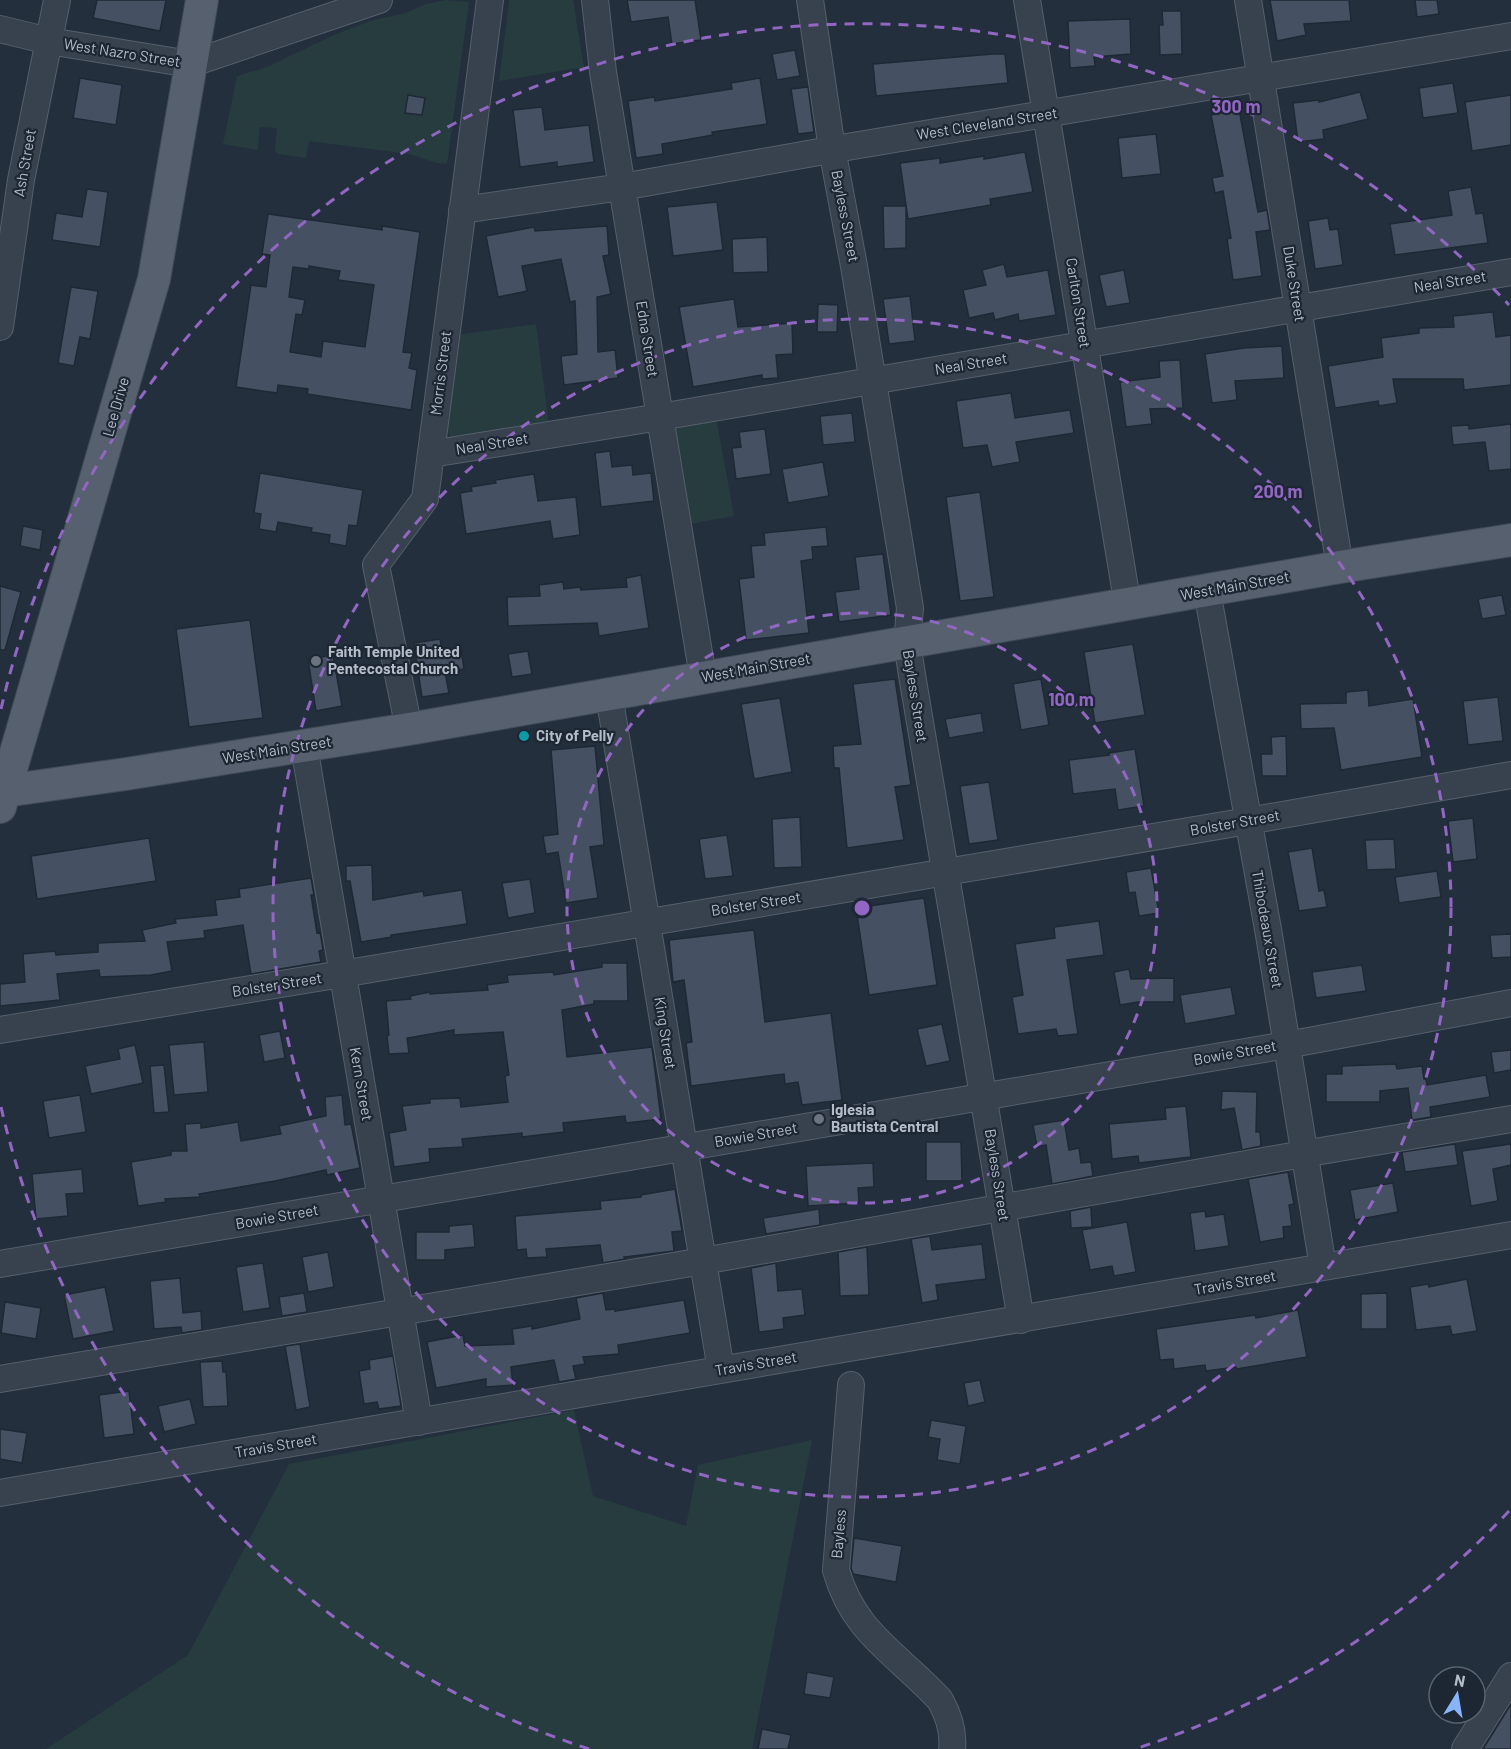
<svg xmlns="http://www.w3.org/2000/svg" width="1511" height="1749" font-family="Barlow,sans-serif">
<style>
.green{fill:#263c3f}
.building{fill:#455162;stroke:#1f2835;stroke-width:1.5;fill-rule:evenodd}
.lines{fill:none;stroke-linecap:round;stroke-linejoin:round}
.minor-casing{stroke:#565f6c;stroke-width:28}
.major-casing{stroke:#414a57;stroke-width:34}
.minor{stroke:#38414e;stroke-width:26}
.major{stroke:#56606e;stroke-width:32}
.ring{fill:none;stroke:#9266c3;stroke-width:3;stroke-dasharray:10 8}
.worship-dot{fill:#6b7280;stroke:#1d2633;stroke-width:2}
.culture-dot{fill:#0f9aa8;stroke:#1d2633;stroke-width:2}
.labels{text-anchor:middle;stroke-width:4.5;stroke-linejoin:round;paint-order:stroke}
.street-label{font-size:15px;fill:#b4bcc9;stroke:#1d2633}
.poi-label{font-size:15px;font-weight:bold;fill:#b4bcc9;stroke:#1d2633;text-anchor:start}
.centre{fill:#9266c3;stroke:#1d2633;stroke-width:3}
.ring-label{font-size:18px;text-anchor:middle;font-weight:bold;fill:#9266c3;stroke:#1d2633;stroke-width:4.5;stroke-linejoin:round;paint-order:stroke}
</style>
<rect width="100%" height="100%" fill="#242f3e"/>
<path class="green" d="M446,0L469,2L447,164L437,163L409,154L309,141L306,158L278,154L275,151L277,128L260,127L258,150L223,144L237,76L267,67L336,34L373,20L406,13L426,4Z
M509,0H573L584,67L499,81Z
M536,324L549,426L458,442L451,438L448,432L457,335Z
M716,417L734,516L690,524L672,425Z
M574,1410L593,1496L686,1526L698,1465L812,1440L752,1749H46L188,1655L289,1464Z"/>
<path class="building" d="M97,0H166L160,31L93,18Z
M627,0H695L701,40L672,44L668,17L631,22Z
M1270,0H1349L1351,21L1304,24L1306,35L1277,41Z
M1415,0H1437L1439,14L1417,17Z
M1162,11H1181L1182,54L1160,55L1159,25H1163Z
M1130,19L1131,54L1094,57L1095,66L1070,68L1068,21Z
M795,50L800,76L777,80L772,54Z
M993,54H1005L1008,83L876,96L873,64Z
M80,78L122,85L116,125L73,118Z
M760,78L767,124L712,132L713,135L662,144L663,154L636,158L628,101L654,97L655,101L732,89L731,83Z
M1453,83L1458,113L1423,118L1419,88Z
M808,87L814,132L798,134L791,89Z
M1360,92L1368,119L1323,130L1324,139L1298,142L1293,103L1319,100V102Z
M408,95L425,98L422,115L405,113Z
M1511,95V145L1472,151L1465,102Z
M542,107L545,130L589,125L594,162L557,167V162L520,167L513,110Z
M1239,109L1258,212L1267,210L1270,230L1256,232L1262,276L1233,280L1227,239L1231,238L1223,191L1215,193L1212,178L1223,176L1211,115Z
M1156,134L1161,174L1122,178L1118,138Z
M1025,152L1033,192L990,199L991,205L908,219L900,163L940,158V163L984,156V159Z
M1471,187L1476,214L1483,213L1488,243L1395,255L1390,224L1452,215L1448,191Z
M87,189L108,192L100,247L52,240L56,213L82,217Z
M717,202L723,250L673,256L667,207Z
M883,206H906V248L884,249Z
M268,214L382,230V226L420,232L403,352L412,353L409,368L417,370L411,410L307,394L308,389L278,385L277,393L236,387L251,285L266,287L270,255L262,254ZM309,266L340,271L338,280L374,285L365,347L323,341L321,357L290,352L296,314L302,315L305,300L289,297L293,267L309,269Z
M1328,218L1330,230L1338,229L1343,265L1315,269L1308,221Z
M607,226L609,255L603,256L611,294L597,297L598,352L615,350L618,378L564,385L561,356L577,354L575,301L570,302L561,259L522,266L527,291L498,297L486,236L534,227L535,231Z
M767,237L768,272L733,273L732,239Z
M1004,264L1007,277L1048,270L1056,315L1019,321L1018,314L995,320L993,313L969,318L963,290L986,285L982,270Z
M1124,270L1130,303L1106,307L1099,275Z
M71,287L98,291L90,339L80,337L74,366L58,363Z
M910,296L915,341L889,344L883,299Z
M734,299L738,327L792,323L793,354L776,355L778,378L762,379V375L693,387L679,307Z
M818,304L838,305L837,332H817Z
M1493,312L1496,337L1511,335V385L1464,390L1463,379H1393L1397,403L1379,406L1378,401L1335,408L1328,366L1383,357L1381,338L1419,333V328L1454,327L1453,316Z
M1282,346L1284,378L1235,381L1237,400L1212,403L1205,354L1244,348Z
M1180,360L1183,408L1150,409L1152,424L1126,427L1120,382L1160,377L1159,361Z
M1011,393L1015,418L1070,410L1074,433L1016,442L1020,462L992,467L987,445L963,448L956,401Z
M852,413L855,442L823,445L820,416Z
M1511,424V469L1489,471L1485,442L1453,445L1451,426L1469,425V429Z
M765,429L771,474L736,479L732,448L741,447L739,432Z
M610,451L612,467L632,465L633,475L651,473L654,501L601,507L595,453Z
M823,462L829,496L788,503L782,469Z
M260,473L363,490L357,526L349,525L346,546L329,543L330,535L311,532L312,528L278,522L276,532L259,529L261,514L254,513Z
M534,474L538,501L576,497L580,535L553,539L550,521L466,534L460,493L472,491L471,487L496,483L495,480Z
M980,492L994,597L960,601L946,497Z
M23,526L43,530L40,550L20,546Z
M826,527L828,546L812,547L813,559L801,561L809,633L746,640L739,579L754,577L751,546L765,545L764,533Z
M883,554L891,615L839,622L835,592L859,589L855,557Z
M641,575L649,628L599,636L597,623L508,626L507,597L540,596L539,585L563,582L564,589L580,587L581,590L627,587L626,578Z
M0,586L21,592L5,650H0Z
M1502,595L1506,615L1482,619L1478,599Z
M250,620L263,718L189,727L176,629Z
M440,639L442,652L461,649L464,669L445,672L449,693L422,697L414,643Z
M1133,644L1145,715L1095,723L1084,652Z
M528,651L532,674L512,677L508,654Z
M333,655L342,706L316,711L308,659Z
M895,679L911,785L895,787L904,840L847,848L839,768H834L833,746L861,744L853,684Z
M1041,679L1049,725L1021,730L1013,684Z
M1368,690L1369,706L1413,699L1422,757L1341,770L1334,728L1301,729L1300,704L1346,703V692Z
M1498,697L1503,741L1468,745L1463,701Z
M780,698L792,772L754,779L741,704Z
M981,713L984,732L949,738L945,719Z
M1286,736L1287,776H1262L1261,754H1272L1271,737Z
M595,746L604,845L590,847L598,898L566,903L558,852L546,854L543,836L558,834L551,750Z
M1135,749L1144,806L1118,810L1115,789L1073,794L1069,760L1109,755V753Z
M989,782L998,840L969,844L960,786Z
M800,817L802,867L774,868L772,819Z
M1473,818L1477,859L1453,862L1448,821Z
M727,835L733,876L705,879L699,839Z
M149,838L156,881L37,899L31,856Z
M1394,839L1396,869L1367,870L1365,840Z
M1312,848L1319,891L1324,890L1327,907L1299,911L1288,852Z
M372,865L373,900L423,891L424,896L462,890L467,924L391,935L392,937L361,942L350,881H346V866Z
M1151,868L1159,913L1139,916L1135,892L1129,893L1126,872Z
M1437,871L1441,897L1399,903L1395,877Z
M311,878L314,895H311L317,933L320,932L323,950L319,951L321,962L251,974L243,925L204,931L205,938L167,942L172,971L151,975L100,977L99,970L57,974L60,1000L0,1006V984L25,982L23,954L55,951L56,955L98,952V943L145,941L142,930L176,923L175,919L217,915L215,900L240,897L239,889Z
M530,879L535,913L508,918L502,883Z
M924,898L937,985L869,995L856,908Z
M1099,921L1104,955L1067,960L1078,1034L1058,1036L1056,1029L1018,1034L1012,997L1023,995L1015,944L1055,938L1054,927Z
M754,930L765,1022L831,1013L842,1100L802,1105L798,1082L785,1084L784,1074L691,1086L686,1043L692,1042L684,980L673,982L669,940Z
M1511,934V957L1492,958L1490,935Z
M602,963H627L628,1001H594V1004L562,1010L567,1057L652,1047L661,1119L626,1123L625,1116L563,1123L564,1132L522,1137V1133L462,1139L463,1147L429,1149L430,1162L394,1167L389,1133L406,1130L402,1106L430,1103V1099L460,1098L461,1107L508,1102L505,1076L509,1075L503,1032L454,1035V1030L407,1038L409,1053L389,1054L387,1036L389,1035L386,1001L411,999L410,996L430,992V994L488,990L487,985L508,982L507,975L553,972L554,975L602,967Z
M1362,965L1366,991L1316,998L1312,972Z
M1129,969L1131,979L1174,978V1002H1138L1120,1005L1114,972Z
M1231,987L1236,1015L1185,1024L1180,995Z
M942,1024L950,1061L926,1066L917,1029Z
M280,1031L285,1058L264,1062L259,1035Z
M204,1042L208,1092L174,1095L169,1045Z
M135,1045L143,1083L91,1094L85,1066L120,1059L118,1049Z
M1511,1050V1070L1494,1073L1491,1052Z
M1396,1064L1397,1069L1422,1066L1424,1079H1426L1427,1085L1486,1075L1490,1097L1430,1107L1431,1117L1412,1120L1408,1088L1380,1091V1102H1326V1074H1342V1066Z
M164,1065L169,1112L154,1113L150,1066Z
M1222,1091L1257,1092L1256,1132H1260L1261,1146L1242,1150L1234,1108L1221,1110Z
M80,1095L86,1132L49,1138L43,1101Z
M342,1095L345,1125L351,1124L360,1168L327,1175L326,1170L275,1181L199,1194L200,1197L165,1199L166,1202L138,1206L131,1162L171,1155V1151H187L185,1124L201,1123V1128L238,1122L241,1141L281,1134L279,1126L326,1116L325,1097Z
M1186,1106L1191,1157L1139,1163L1138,1156L1112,1159L1109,1124L1166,1119L1165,1108Z
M1064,1120L1069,1150L1079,1148L1081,1163L1091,1162L1093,1176L1052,1184L1046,1145L1037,1147L1033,1125Z
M926,1142H961L962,1181H926Z
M1455,1144L1458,1165L1405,1172L1402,1152Z
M1511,1144V1165L1493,1169L1498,1201L1471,1206L1462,1151Z
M873,1163L874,1187L858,1188L859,1203L808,1206L806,1166Z
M82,1169L84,1193L66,1194L68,1216L36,1219L32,1174Z
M1288,1172L1294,1204L1289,1205L1292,1226L1283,1227L1284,1238L1260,1242L1248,1179Z
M1393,1183L1398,1212L1355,1220L1350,1190Z
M675,1189L682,1231L672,1232L674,1251L624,1257L625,1259L603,1263L600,1245L546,1249L547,1257L527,1258L526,1249L517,1250L515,1216L601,1209L600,1201L641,1197V1195Z
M1091,1207L1092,1227L1071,1228L1070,1211Z
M819,1209L820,1225L766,1234L763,1218Z
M1205,1211L1206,1217L1224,1214L1229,1246L1195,1251L1190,1213Z
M1127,1222L1136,1272L1114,1276L1112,1266L1090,1270L1082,1230Z
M473,1224L475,1247L445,1250V1260H416V1232H449V1226Z
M930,1236L932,1250L982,1244L986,1279L936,1285L938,1300L922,1303L911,1239Z
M867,1247L869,1295L840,1296L838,1252Z
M328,1252L334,1287L308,1292L302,1257Z
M263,1263L270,1308L243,1312L236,1267Z
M776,1263L778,1291L802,1289L805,1315L783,1318L784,1329L759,1332L751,1268Z
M180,1278L183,1313L201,1311L202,1330L182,1333L181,1327L154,1329L150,1281Z
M1467,1279L1477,1331L1452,1335L1450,1326L1416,1330L1410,1287L1428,1284L1429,1287Z
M105,1287L114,1331L73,1339L64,1295Z
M304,1293L307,1312L282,1316L279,1297Z
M603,1293L606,1310L615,1309V1311L684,1300L690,1333L618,1345L619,1354L583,1357L585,1364L573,1366L576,1379L559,1382L554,1360L511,1367L513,1385L486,1387V1379L436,1388L427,1342L463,1335L465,1346L514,1344L512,1329L532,1326V1329L580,1319L576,1298Z
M1387,1293V1329H1361V1294Z
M5,1302L41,1308L36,1339L1,1333Z
M1298,1310L1307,1357L1237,1369L1236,1367L1206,1371L1205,1365L1174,1369L1173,1359L1160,1360L1156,1329L1255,1315L1256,1318Z
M300,1344L310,1407L296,1410L285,1346Z
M393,1356L401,1406L379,1409L377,1402L364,1404L359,1371L370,1369L369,1360Z
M222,1361L223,1372H226L228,1406L203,1407L200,1362Z
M980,1380L985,1402L968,1406L964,1383Z
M129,1391L134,1434L104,1438L99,1395Z
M190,1399L196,1424L164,1432L158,1406Z
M931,1420L966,1426L960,1464L937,1460L940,1439L928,1437Z
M0,1429L27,1433L22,1463L0,1459Z
M854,1538L902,1546L896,1582L853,1574L851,1568Z
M807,1672L834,1677L830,1698L804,1694Z
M1511,1704V1749H1483Z
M762,1729L791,1735L788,1749H758Z"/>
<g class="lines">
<defs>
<path id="minor" d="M595,0L603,72L622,187L703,677
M810,0L832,149L854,266L910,608L907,643L912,675L1021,1320
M1027,0L1128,606
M1248,0L1340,567
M0,29L49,41L190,64L379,0
M462,210L622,187L853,146L1511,36
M0,327L21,180L57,0
M431,454L660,417L1511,272
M1207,591L1269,935L1323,1267
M609,695L721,1370
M409,729L376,565L425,499L490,0
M304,746L419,1422
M0,1030L342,974L1248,821L1511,775
M0,1264L1287,1045L1511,1003
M0,1379L703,1261L1303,1154L1511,1119
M851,1385L836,1570C853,1633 899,1655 940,1700C949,1716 954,1731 952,1749
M0,1493L1511,1235
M1465,1749L1511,1676"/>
<path id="major" d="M0,789L5,791L126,774L409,729L1340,567L1511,540
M0,807L154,279L202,0"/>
</defs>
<use href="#minor" class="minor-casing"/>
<use href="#major" class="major-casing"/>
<use href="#minor" class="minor"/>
<use href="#major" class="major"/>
</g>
<g class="ring">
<circle cx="862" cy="908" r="295"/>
<circle cx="862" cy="908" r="589"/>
<path d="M1509 1511A884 884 0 0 1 1135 1749M589 1749A884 884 0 0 1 1 1107M1 709A884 884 0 0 1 1509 305"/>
</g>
<g class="worship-dot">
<circle cx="316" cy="661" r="6"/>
<circle cx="819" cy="1119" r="6"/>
</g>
<circle class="culture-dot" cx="524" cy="736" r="6"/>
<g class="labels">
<g class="street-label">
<text transform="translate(122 53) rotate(9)" y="5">West Nazro Street</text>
<text transform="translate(987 124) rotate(-9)" y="5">West Cleveland Street</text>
<text transform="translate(25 163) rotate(-80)" y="5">Ash Street</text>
<text transform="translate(845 216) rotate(79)" y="5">Bayless Street</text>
<text transform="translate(1450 282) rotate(-9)" y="5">Neal Street</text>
<text transform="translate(1294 284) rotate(81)" y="5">Duke Street</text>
<text transform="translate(1078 303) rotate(81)" y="5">Carlton Street</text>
<text transform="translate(647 339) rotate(81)" y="5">Edna Street</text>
<text transform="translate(971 364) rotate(-9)" y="5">Neal Street</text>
<text transform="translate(441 373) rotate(-83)" y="5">Morris Street</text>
<text transform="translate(116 407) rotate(-74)" y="5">Lee Drive</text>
<text transform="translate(492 444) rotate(-9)" y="5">Neal Street</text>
<text transform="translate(1235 586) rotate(-10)" y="5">West Main Street</text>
<text transform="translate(756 668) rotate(-10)" y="5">West Main Street</text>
<text transform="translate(915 696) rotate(81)" y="5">Bayless Street</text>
<text transform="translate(277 750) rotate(-9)" y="5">West Main Street</text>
<text transform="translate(1235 823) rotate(-10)" y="5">Bolster Street</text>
<text transform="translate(756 904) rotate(-9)" y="5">Bolster Street</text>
<text transform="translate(1267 929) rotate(80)" y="5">Thibodeaux Street</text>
<text transform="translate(277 985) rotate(-9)" y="5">Bolster Street</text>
<text transform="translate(665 1033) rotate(81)" y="5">King Street</text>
<text transform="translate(1235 1053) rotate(-10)" y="5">Bowie Street</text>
<text transform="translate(361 1084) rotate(80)" y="5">Kern Street</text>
<text transform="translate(756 1135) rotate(-10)" y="5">Bowie Street</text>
<text transform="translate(997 1175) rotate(81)" y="5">Bayless Street</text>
<text transform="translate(277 1217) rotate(-10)" y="5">Bowie Street</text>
<text transform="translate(1235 1283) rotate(-10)" y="5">Travis Street</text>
<text transform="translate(756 1364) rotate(-10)" y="5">Travis Street</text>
<text transform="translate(276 1446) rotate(-10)" y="5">Travis Street</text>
<text transform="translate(839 1534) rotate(-85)" y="5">Bayless</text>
</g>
<g class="poi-label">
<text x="328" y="657">Faith Temple United<tspan x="328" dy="17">Pentecostal Church</tspan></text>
<text x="536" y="741">City of Pelly</text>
<text x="831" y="1115">Iglesia<tspan x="831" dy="17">Bautista Central</tspan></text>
</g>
</g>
<circle cx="862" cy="908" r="9" class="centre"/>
<g class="ring-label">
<text x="1236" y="113">300 m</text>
<text x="1278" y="498">200 m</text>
<text x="1071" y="706">100 m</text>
</g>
<g transform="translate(1457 1695) rotate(11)"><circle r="28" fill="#1d2633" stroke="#59626f" stroke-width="1.5"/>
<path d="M0-4.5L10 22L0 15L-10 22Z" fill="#8ab4f8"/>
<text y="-9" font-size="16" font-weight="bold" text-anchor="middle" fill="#b4bcc9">N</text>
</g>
</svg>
